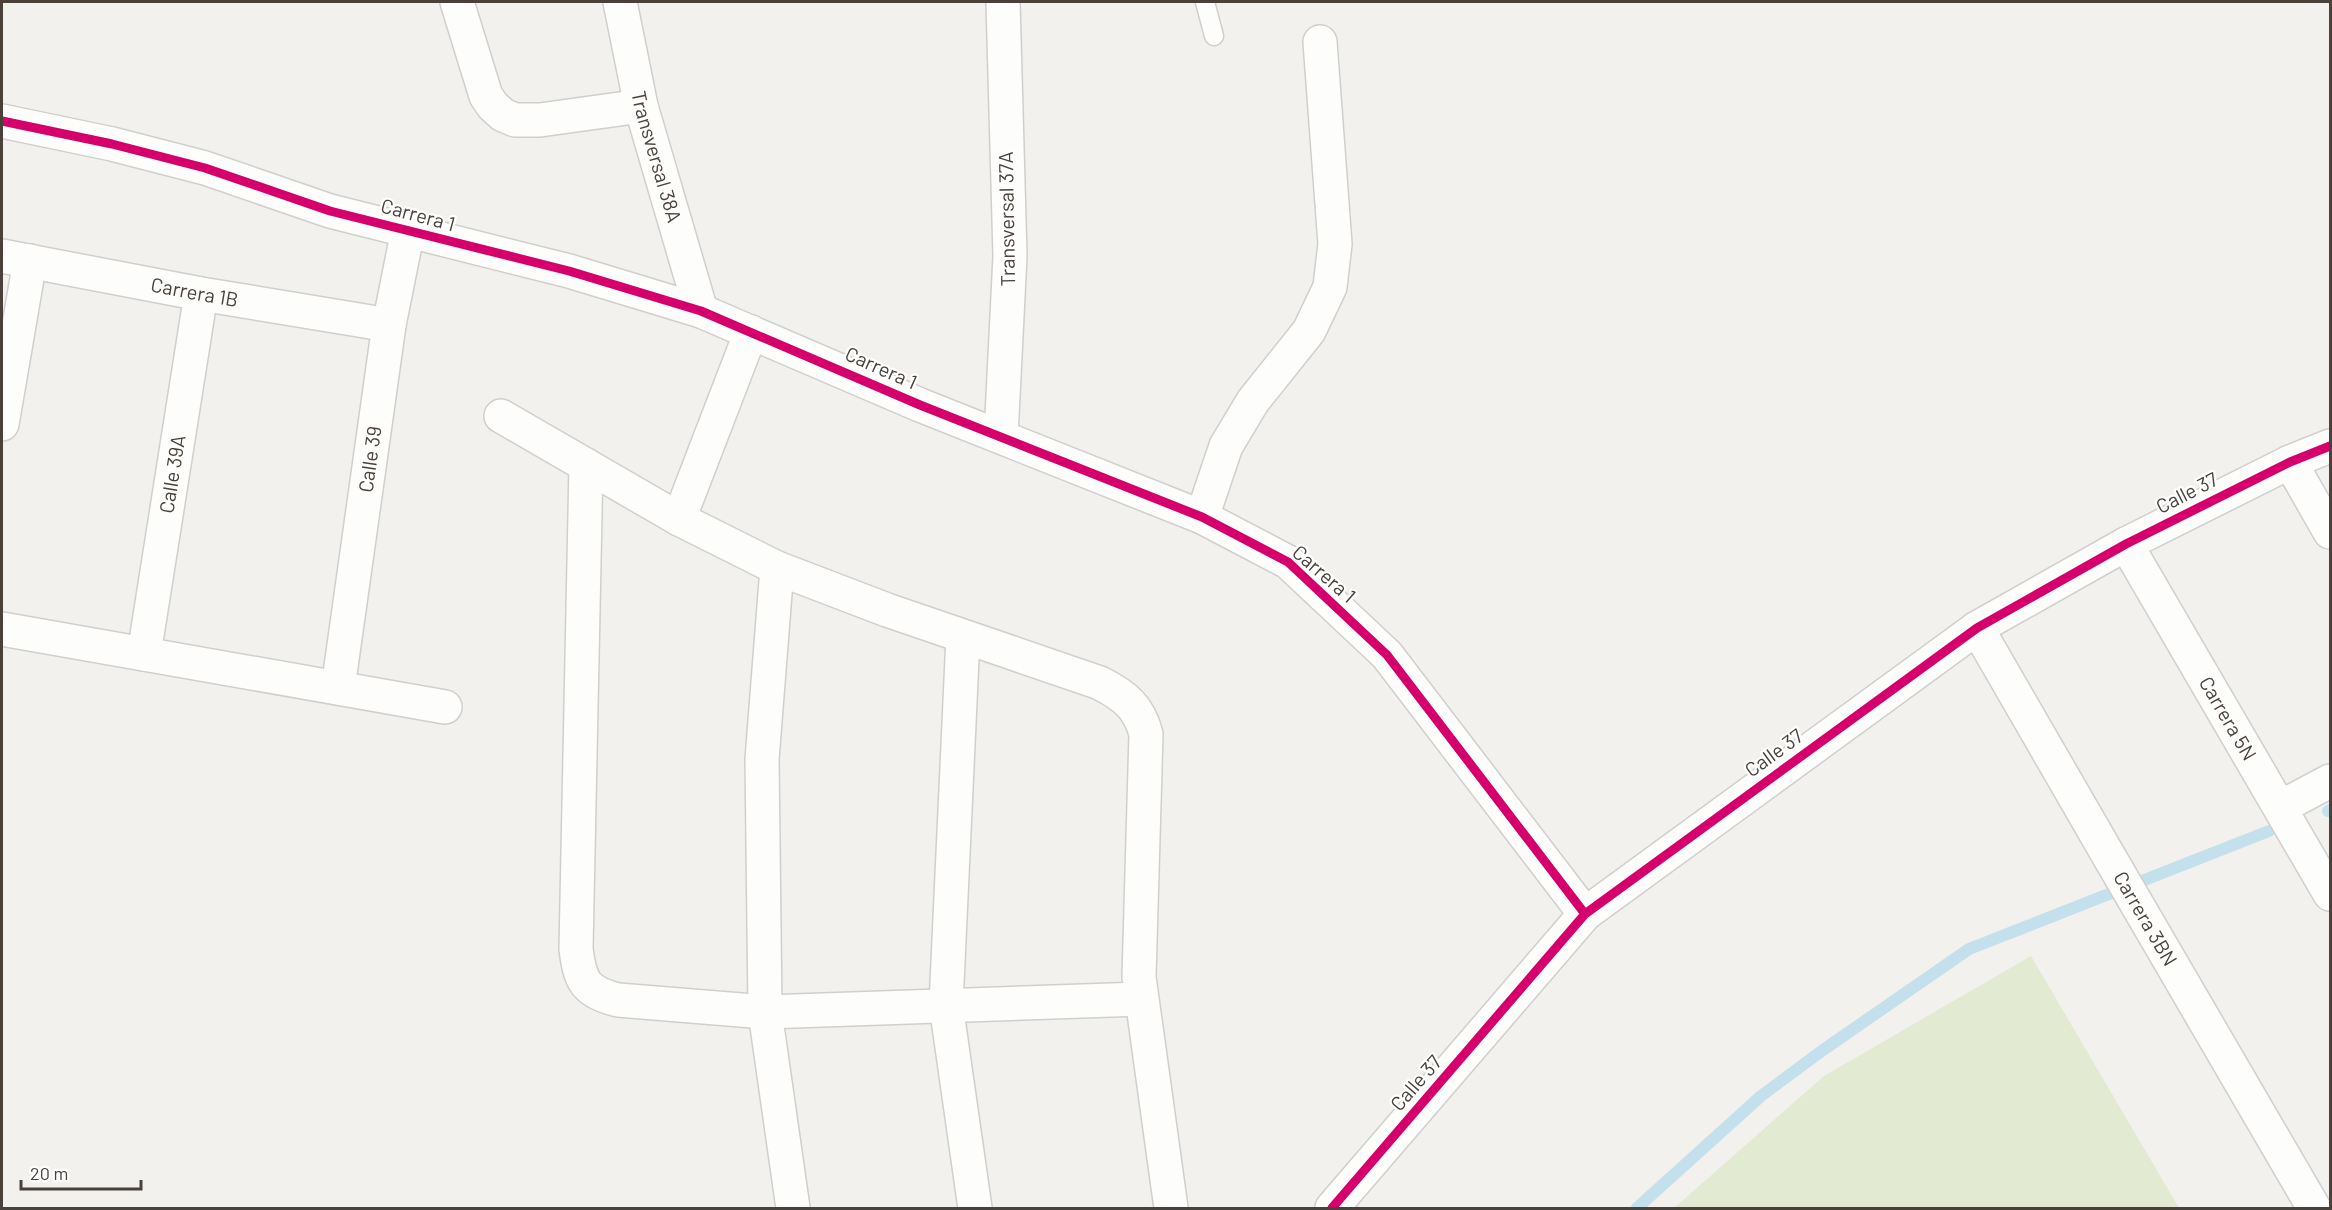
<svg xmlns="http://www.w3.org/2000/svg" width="2332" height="1210" font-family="Barlow,sans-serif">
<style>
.green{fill:#e2ead1}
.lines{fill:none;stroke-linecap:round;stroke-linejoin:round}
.stream{stroke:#c3e0ec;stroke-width:12}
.service-casing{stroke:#d1cfcc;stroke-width:21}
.minor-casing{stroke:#d1cfcc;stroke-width:36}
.tertiary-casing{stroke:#d1cfcc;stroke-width:36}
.service{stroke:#fdfdfc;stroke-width:18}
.minor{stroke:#fdfdfc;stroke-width:33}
.tertiary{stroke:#fdfdfc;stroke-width:33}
.cycleway-casing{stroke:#fff;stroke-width:13}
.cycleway{stroke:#d6006c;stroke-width:9}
.labels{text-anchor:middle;stroke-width:4.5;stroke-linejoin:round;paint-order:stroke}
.street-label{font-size:20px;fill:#49413a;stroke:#fff}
</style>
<rect width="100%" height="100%" fill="#f3f1ee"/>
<path class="green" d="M2031,956L2179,1208H1674L1824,1076Z"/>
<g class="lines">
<path class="stream" d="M2328,811L2330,810
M1637,1208L1761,1096L1823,1050L1969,949L2269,831"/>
<defs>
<path id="service" d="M1205,2L1214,36"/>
<g id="minor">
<path d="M457,2L486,96L493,106L503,115L515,120H540L641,106"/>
<path id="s1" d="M620,2L641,106L701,311"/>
<path d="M2,121L112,144L205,168L330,211L569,271L701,311L920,405L1202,517L1288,562L1387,655L1585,914"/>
<path id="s2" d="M2,256L201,294L389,325"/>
<path d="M501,416L679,519L777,568L887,610L1100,683C1125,696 1139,707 1146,734L1139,977L1171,1208"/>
<path d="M2,424L30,261"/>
<path d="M1001,436L1010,256L1003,2"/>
<path d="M2290,462L2330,532"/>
<path d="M586,465L576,949C580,981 585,992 618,1000L765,1012L1141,999"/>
<path d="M1202,517L1226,446L1253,401L1309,331L1330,287L1335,244L1320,42"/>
<path d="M679,519L751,332"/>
<path id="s3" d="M2126,544L2330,894"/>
<path d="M777,568L762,759L765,1012L793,1208"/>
<path id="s4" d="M1977,628C2088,822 2202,1015 2314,1208"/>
<path d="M2,629L445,707"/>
<path d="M963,637L946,1005L975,1208"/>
<path id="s5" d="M144,654L201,294"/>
<path id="s6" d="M338,688L389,325L408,230"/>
<path d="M2281,807L2330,781"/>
</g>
<path id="tertiary" d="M1332,1208L1585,914L1977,628L2126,544L2290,462L2330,446"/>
</defs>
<use href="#service" class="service-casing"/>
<use href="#minor" class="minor-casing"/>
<use href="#tertiary" class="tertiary-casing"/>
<use href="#service" class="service"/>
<use href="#minor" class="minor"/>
<use href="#tertiary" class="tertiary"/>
<defs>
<path id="cycleway" d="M2,121L112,144L205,168L330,211L569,271L701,311L920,405L1202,517L1288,562L1387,655L1585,914
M1332,1208L1585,914L1977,628L2126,544L2290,462L2330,446"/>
</defs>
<use href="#cycleway" class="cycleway-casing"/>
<use href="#cycleway" class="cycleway"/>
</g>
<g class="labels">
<g class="street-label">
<text dy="7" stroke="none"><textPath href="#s1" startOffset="159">Transversal 38A</textPath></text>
<text transform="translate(418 215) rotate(15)" y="7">Carrera 1</text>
<text transform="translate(1007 219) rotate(-91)" y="7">Transversal 37A</text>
<text dy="7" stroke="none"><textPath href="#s2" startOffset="196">Carrera 1B</textPath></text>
<text transform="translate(881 368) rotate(24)" y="7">Carrera 1</text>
<text dy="7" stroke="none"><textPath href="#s6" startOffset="231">Calle 39</textPath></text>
<text dy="7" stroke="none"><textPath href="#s5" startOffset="182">Calle 39A</textPath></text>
<text transform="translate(2187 493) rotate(-27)" y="7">Calle 37</text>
<text transform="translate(1324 574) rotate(41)" y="7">Carrera 1</text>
<text dy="7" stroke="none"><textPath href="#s3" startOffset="202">Carrera 5N</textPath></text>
<text transform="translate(1774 753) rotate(-36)" y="7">Calle 37</text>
<text dy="7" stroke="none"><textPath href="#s4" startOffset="336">Carrera 3BN</textPath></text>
<text transform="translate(1416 1083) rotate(-49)" y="7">Calle 37</text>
</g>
</g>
<rect width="2332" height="1210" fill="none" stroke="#49413a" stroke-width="6"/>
<path d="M21 1180v9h120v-9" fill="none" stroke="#49413a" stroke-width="3"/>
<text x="30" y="1180" font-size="18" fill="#49413a" stroke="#ffffff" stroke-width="4.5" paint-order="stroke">20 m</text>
</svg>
